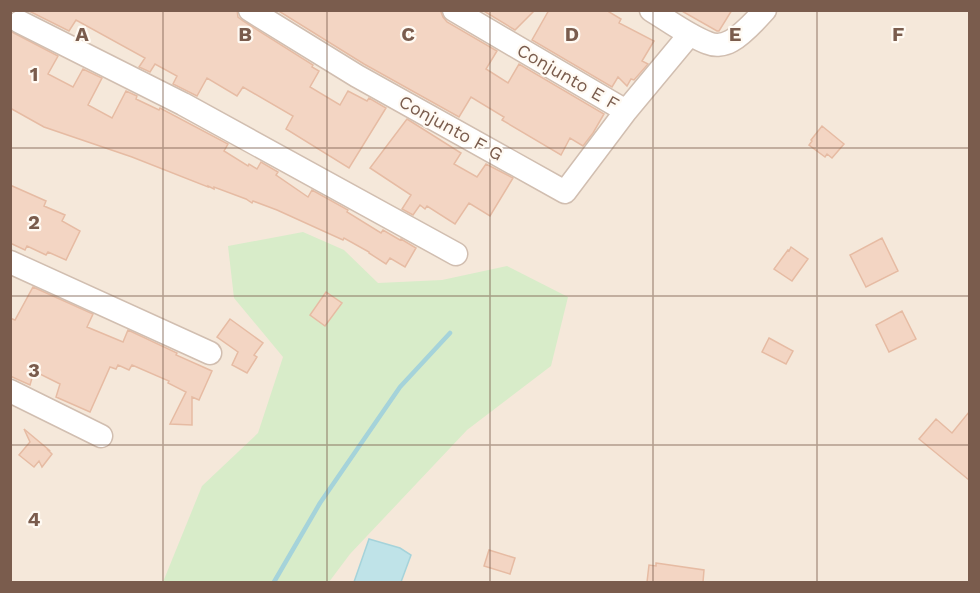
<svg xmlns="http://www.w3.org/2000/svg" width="980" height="593" font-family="'Work Sans',sans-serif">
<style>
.residential{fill:#f5e8da}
.green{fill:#d8ecc9}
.water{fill:#bfe3e8;stroke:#a5d3da;stroke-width:1.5}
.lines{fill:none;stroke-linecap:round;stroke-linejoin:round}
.stream{stroke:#a5d3da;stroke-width:4.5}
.building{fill:#f3d5c3;stroke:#e6bba3;stroke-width:1.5}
.minor-casing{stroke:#d1beb0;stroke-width:25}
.minor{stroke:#fff;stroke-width:22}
.grid{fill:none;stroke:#7a5c4d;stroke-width:1.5;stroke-opacity:0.55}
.labels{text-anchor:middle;stroke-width:4.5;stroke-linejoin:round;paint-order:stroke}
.street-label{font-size:18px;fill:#7a5c4d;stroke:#fffaf3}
.grid-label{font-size:20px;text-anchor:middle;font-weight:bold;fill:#7a5c4d;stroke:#fffaf3;stroke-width:4.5;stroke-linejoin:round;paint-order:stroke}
</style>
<rect width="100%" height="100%" fill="#fdf6ec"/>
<path class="residential" d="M11,11H969V582H11Z"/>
<path class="green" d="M303,232L344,250L378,283L442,280L507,266L568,297L551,366L467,430L350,554L329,582H163L202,486L258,433L283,357L234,298L228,246Z"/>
<path class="water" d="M369,539L400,548L411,555L401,582H354Z"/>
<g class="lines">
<path class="stream" d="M274,582L320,503L400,387L450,333"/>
</g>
<path class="building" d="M27,10H237L238,17L243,21L313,65L312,67L319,71L310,87L340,105L348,91L367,101L369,98L386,108L349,168L286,129L293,116L243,87L237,96L207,78L197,96L173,84L177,76L155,64L150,72L139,67L145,58L76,20L69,31Z
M277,10H439L441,12L443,17L447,22L497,51L486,69L508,83L519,64L604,114L593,133L583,146L570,138L561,155L502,120L504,117L471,97L459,117L364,64Z
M482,10H535L515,30Z
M549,10H606L621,19L619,23L654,41L642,61L648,64L634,80L631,79L627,86L618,77L612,87L532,40Z
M680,10H732L719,31H717Z
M10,31L58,56L48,74L73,87L83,69L102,78L88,105L112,118L126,91L137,96L136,99L159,110L160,108L228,144L224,151L248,166L249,164L257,169L261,162L278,172L276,175L308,197L312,190L348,210L347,212L381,233L383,230L400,240L401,239L416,248L405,267L390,258L386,264L369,253V252L344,238L343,240L277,210L253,201L252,203L246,199L214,187V189L208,186V187L132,157L44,127L10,108Z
M407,119L461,153L454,164L477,177L486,164L513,178L490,216L469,203L455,224L427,206L425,209L420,205L413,215L402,209L411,195L370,168Z
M822,126L844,144L832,158L827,154L825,157L809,145L812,141L811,140Z
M10,185L46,201L44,206L65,215L62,221L80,231L66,260L48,252L46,255L27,246L25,250L10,243Z
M882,238L898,271L866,287L850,255Z
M791,247L808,259L792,281L774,269L788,250L789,251Z
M33,287L93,314L87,327L123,342L128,330L177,353L176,355L212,371L199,400L192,397V425L170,424L186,392L168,383L169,381L132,365L129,370L118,365L116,369L110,367L90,412L56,397L60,384L34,371L30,385L10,376V318L15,320Z
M326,292L342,303L325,326L310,315Z
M902,311L916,339L889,352L876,325Z
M230,319L263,343L254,355L257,357L247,373L232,365L238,352L217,337Z
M769,338L793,351L786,364L762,352Z
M969,412V480L919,439L936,419L952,433Z
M24,429L49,450H48L52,454L42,467L39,461L34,467L19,455L30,442Z
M489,550L515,558L510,574L484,566Z
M656,563L704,570L703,582H647L649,565L656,566Z"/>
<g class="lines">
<defs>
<path id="minor" d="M250,10L357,76L565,192L626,111
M454,10L626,111L690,34
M651,10C669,21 689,36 708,43C715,46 724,45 731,41C742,35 756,20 765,10
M20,22L183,104L456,254
M10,262L210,353
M10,391L101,436"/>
</defs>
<use href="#minor" class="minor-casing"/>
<use href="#minor" class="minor"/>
</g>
<path class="grid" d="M163,10V582M327,10V582M490,10V582M653,10V582M817,10V582M10,148H970M10,296H970M10,445H970"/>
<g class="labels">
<g class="street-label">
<text transform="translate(568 77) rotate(30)" y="6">Conjunto E F</text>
<text transform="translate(451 128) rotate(29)" y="6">Conjunto F G</text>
</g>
</g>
<g class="grid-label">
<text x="82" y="41">A</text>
<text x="245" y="41">B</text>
<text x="408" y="41">C</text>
<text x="572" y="41">D</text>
<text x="735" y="41">E</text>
<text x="898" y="41">F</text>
<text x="34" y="81">1</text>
<text x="34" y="229">2</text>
<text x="34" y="377">3</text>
<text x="34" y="526">4</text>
</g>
<rect width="980" height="593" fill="none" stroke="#7a5c4d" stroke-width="24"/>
</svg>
